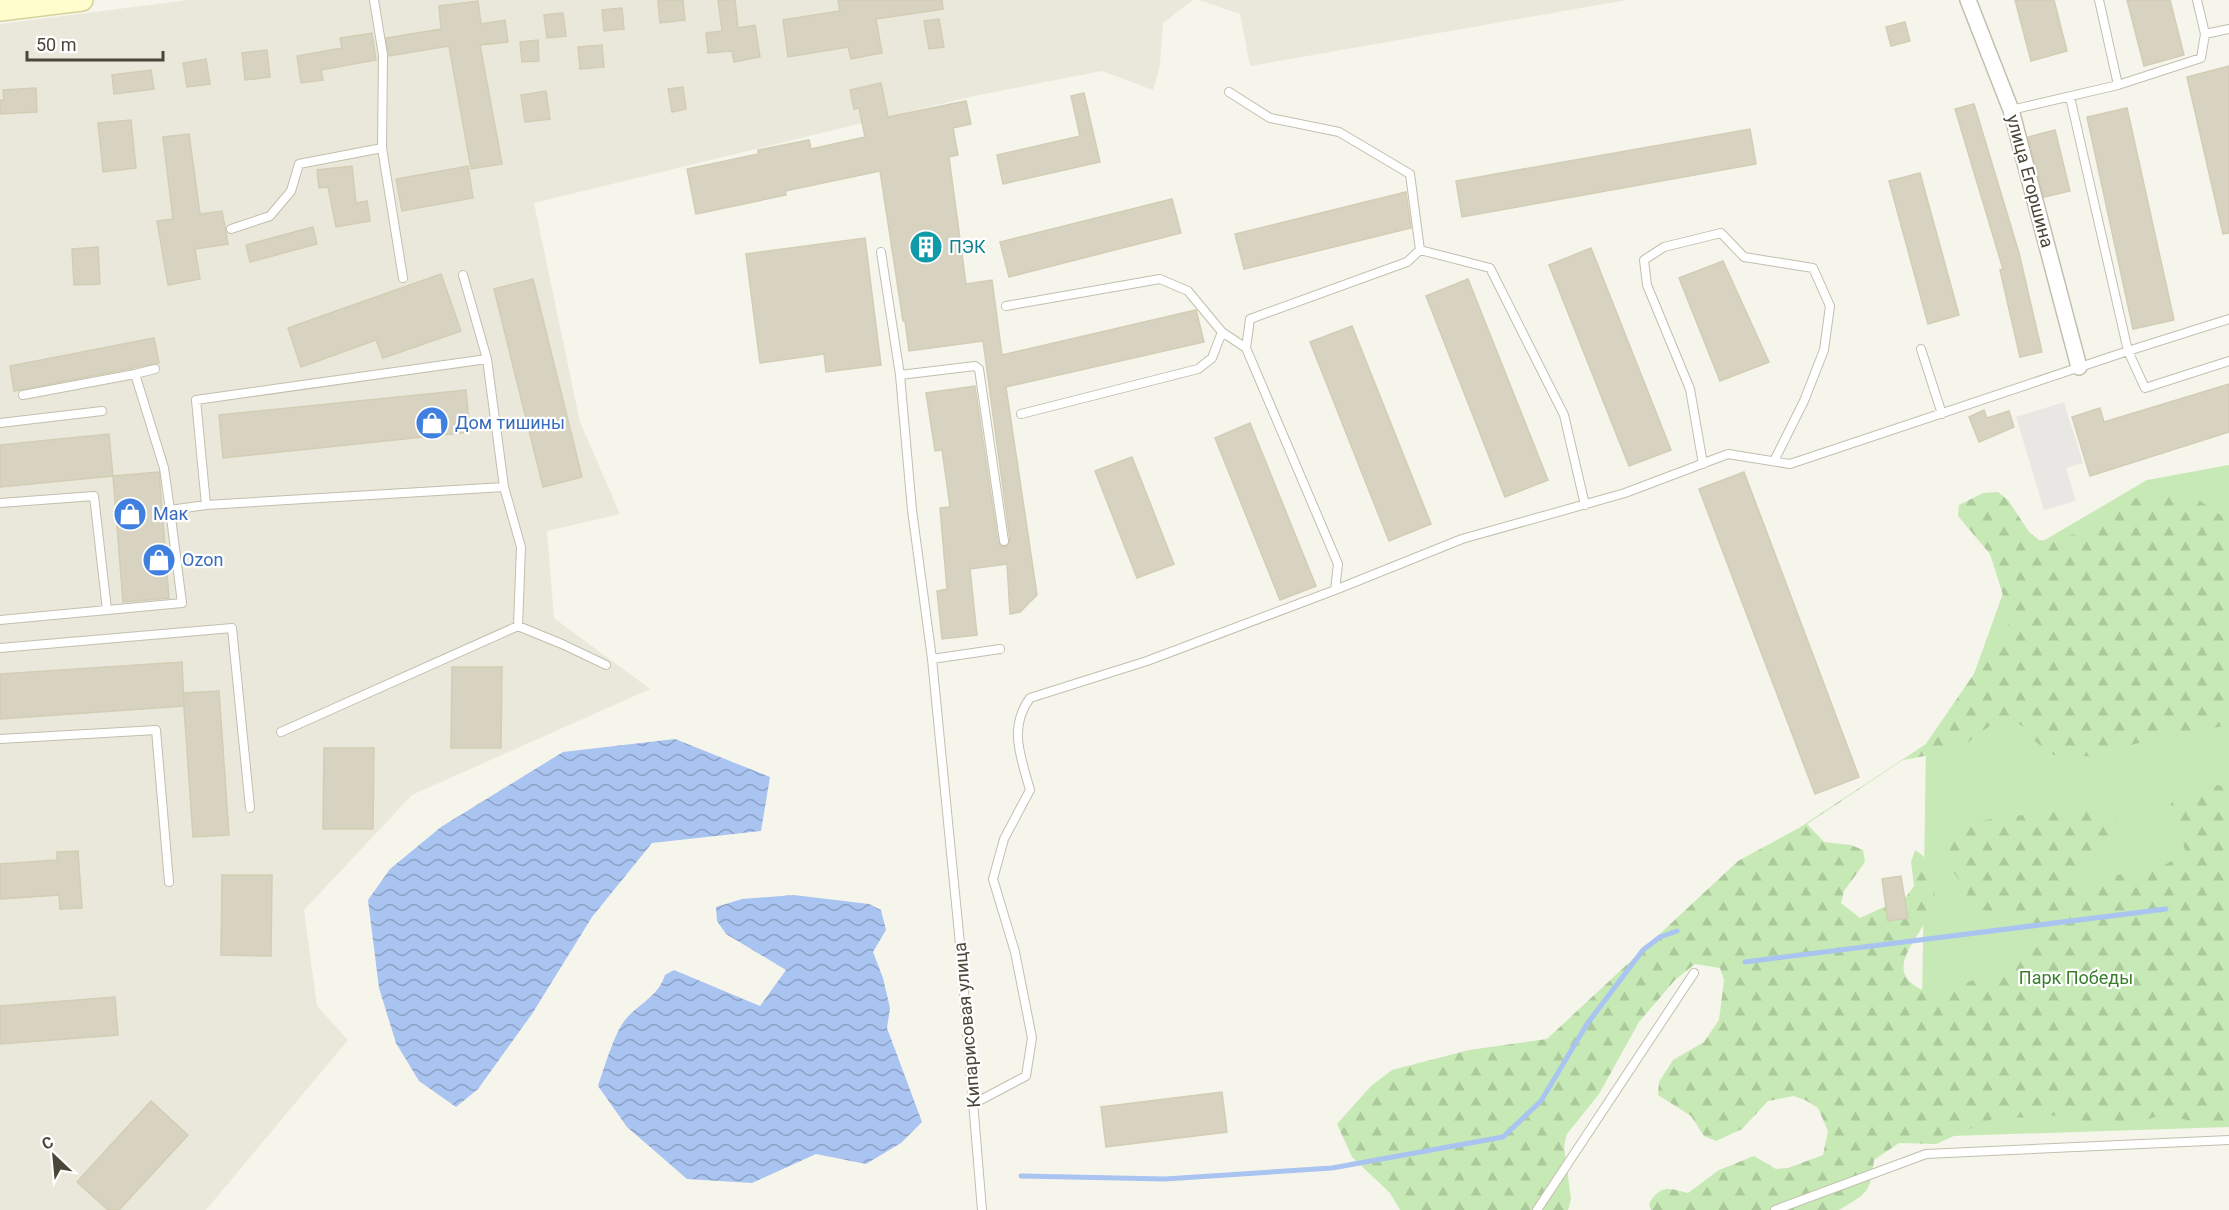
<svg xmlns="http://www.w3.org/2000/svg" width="2229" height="1210" font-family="Roboto,sans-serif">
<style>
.residential{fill:#eae8da}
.green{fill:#c7e9b5}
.forest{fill:url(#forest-firs)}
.parking{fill:#e8e7e3}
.water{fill:url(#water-waves)}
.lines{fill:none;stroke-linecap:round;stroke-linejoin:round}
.stream{stroke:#a9c4f1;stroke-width:5}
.building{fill:#d8d3c1;stroke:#d2cdb4;stroke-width:1.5}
.lane-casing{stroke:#c2bfae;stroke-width:10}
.street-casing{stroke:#c2bfae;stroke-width:18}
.secondary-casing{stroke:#d5d29b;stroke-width:24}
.lane{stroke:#fff;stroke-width:8}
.street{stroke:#fff;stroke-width:15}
.secondary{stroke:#fffdcd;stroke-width:21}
.labels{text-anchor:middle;stroke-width:4.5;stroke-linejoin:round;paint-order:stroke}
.street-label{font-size:18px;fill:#4a4739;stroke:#fff}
.culture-label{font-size:18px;fill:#0d838f;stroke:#fff;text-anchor:start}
.shop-label{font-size:18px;fill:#366cbe;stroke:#fff;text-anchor:start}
.park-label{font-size:18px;fill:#387e2b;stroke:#fff}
</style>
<defs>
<pattern id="forest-firs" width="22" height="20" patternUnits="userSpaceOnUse" patternTransform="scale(1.5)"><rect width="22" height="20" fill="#c7e9b5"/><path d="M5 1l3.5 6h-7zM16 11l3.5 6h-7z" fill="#acc99c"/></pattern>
<pattern id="water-waves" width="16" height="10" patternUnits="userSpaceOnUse" patternTransform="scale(1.5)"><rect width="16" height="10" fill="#a9c4f1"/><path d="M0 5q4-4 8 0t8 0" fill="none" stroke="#8ca1c4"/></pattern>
</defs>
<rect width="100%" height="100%" fill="#f6f5ec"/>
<path class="residential" d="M189,0H1193L1163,23L1160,65L1153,90L1102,71L974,96L534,203L580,422L620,514L547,531L554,618L650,689L412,795L304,910L317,1006L348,1040L206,1210H0V24Z
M1199,0H1627L1250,66L1240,14Z"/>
<path class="green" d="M2229,465V1127L1920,1137L1926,744L1974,674L2016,557L2147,480Z"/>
<path class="forest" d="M1998,492L2008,500L2029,532L2039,540L2051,541L2092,529L2132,499L2170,494L2196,498L2229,521V725L2158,738L2089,756L2062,757L2051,754L2031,738L2024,727L2009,719L1996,721L1958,750L1903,760L1807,824L1824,842L1851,845L1863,850L1865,862L1844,891L1841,903L1860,918L1906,897L1914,886L1911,862L1915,850C1925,856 1927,860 1931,870C1949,915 1898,944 1904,972C1907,984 1924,993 1936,992C1954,990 2007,967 2020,956C2027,950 2032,941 2037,934C2023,898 1988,920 1962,904L1968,892C1956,875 1942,862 1945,840L1978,821L2059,810L2095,812L2120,822L2123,833L2117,843L2072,877L2079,887L2092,889L2116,875L2155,871L2186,852L2172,817L2171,803L2207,787L2219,785L2229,791V1125H2203L2166,1114L2130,1124L2102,1127L2064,1115L1992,1119L1936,1144L1899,1143L1874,1160C1870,1194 1867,1193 1839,1210H1651L1649,1204C1660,1184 1669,1188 1688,1193L1719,1170L1754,1156L1776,1169L1788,1168L1823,1155L1828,1131L1818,1108L1805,1100L1794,1096L1768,1101L1742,1129L1716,1141L1704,1136L1691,1116L1658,1095L1659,1082L1673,1060L1704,1042L1719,1020L1724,980L1720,968L1695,964L1675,980L1639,1022L1599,1094L1567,1134L1564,1146L1571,1199L1568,1210H1400L1390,1193L1352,1157L1337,1124L1371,1086L1392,1070L1469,1050L1547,1039L1738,861L1799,828L1926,744L1974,674L1997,651L2008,625L2009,614L1990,554L1958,516L1959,505L1983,493Z"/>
<path class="parking" d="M2064,402L2083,463L2066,468L2076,501L2044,510L2016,417Z"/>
<path class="water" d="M675,739L770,777L761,831L652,843L592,917L532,1014L478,1089L456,1107L419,1081L396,1043L379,988L368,900L390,869L441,827L563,752Z
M794,895L869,904L881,910L886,930L873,952L883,978L890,1008L887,1028L922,1122L901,1143L866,1164L816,1154L752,1183L687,1179L627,1127L598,1086C604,1069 614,1034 625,1020C639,1003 658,997 665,975L674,970L760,1006L786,970L726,934L717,921L716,907L742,899Z"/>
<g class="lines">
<path class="stream" d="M1745,962L2166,909
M1021,1176L1165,1179L1332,1168L1503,1137L1541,1101L1587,1024L1643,950L1660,937L1677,931"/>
</g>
<path class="building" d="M658,0H683L685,20L660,23Z
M718,0H735L738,28L755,25L760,57L734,62L732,51L708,53L706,33L722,31Z
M838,0H942L943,9L876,19L882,53L851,59L848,47L788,57L783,20L840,11Z
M2015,0H2054L2067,51L2031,61Z
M2127,0H2170L2184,55L2144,66Z
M478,1L481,24L505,20L508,42L480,45L502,164L471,169L449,46L389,56L386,38L441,29L439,6Z
M622,8L624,29L604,31L602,10Z
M563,13L566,36L547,38L544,15Z
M939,19L944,47L929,49L924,21Z
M1905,22L1910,41L1891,46L1886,27Z
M372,33L376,60L321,70L323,80L301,83L297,56L342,48L340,38Z
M538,40L539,61L522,62L520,42Z
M602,45L604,67L580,69L578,47Z
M267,50L270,77L245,80L242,53Z
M206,59L210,84L187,87L183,63Z
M2229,66V233L2223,234L2187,77Z
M151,70L154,89L114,94L112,75Z
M881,83L888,117L966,101L971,124L953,128L958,155L949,157L966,284L992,280L1002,355L1196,310L1204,342L1006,387L1037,595L1020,612L1010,614L1007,564L970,569L977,635L942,639L937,591L947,589L940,508L950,507L942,450L935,451L926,393L975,386L998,542L1001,546H1007L1010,540L983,341L909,351L905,321H903L880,171L785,191L786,195L696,214L687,169L758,154V150L809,140L811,149L865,137L859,108L854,109L850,90Z
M683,87L686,109L672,112L668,89Z
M36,88L37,112L0,114V100H4L3,90Z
M546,91L550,119L525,122L521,95Z
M1084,93L1100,162L1003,184L997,155L1080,136L1071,96Z
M1974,104L2019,253L2042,352L2020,357L2000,270L2003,269L1955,109Z
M2127,108L2174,320L2133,329L2087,117Z
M131,120L136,168L103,172L98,123Z
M1750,129L1756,164L1462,217L1456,181Z
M2055,130L2070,191L2044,197L2028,137Z
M189,134L200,214L222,211L228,244L195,249L200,279L168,285L157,221L173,219L163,137Z
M352,166L356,203L367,201L370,221L336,227L328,187L319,188L317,170Z
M468,166L473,198L402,211L396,179Z
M1920,173L1959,315L1928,324L1889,181Z
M1406,192L1411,228L1244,269L1235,234Z
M1172,199L1181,233L1009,277L1000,242Z
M313,227L317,244L250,262L246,245Z
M865,238L881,365L826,372L824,354L760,363L746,254Z
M98,247L100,284L74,285L72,249Z
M1591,248L1671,450L1629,466L1549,265Z
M1723,261L1769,362L1720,381L1679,278Z
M441,274L461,331L383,358L376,340L301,367L288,328Z
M533,279L582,477L543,487L494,289Z
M1468,279L1548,480L1505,497L1426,296Z
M1352,326L1431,524L1389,541L1310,342Z
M154,338L159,363L14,391L10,366Z
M2229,384V432L2090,476L2072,417L2100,408L2104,422Z
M466,390L470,432L223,458L219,415Z
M1984,410L1987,418L2009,411L2014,427L1979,442L1969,417Z
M1250,423L1316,586L1280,600L1215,438Z
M109,434L113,476L0,487V445Z
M1132,457L1174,564L1137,578L1095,471Z
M159,472L169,598L123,602L113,476Z
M1744,472L1859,777L1815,794L1699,489Z
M182,662L184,706L0,719V674Z
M452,667H502L501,748H451Z
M219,691L229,835L193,837L183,693Z
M324,748H374L373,829H323Z
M78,851L82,908L60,909L59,895L0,899V864L57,860V852Z
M222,875H272L271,956L221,955Z
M1901,876L1908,918L1888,921L1882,879Z
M115,997L118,1035L0,1044V1006Z
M1222,1092L1227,1132L1106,1147L1101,1107Z
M151,1101L188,1135L119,1210H108L77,1182Z"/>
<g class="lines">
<defs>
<path id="lane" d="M374,0L383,55L382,148L403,278
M2197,0L2205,34
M2118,85L2201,58L2205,34L2229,29
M2070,97L2128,351L2229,319
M2011,110L2118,85L2099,0
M231,229L270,216L291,191L299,164L382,148
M1420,250L1490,268L1564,415L1585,505
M881,252L900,375L912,510L932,659L960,944L982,1210
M463,275L487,359L504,487L521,547L518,626
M1006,306L1160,279L1188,291L1222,332L1246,348
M1921,349L1942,414
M135,374L155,369
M900,375L975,366L979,369L1004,541
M23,395L135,374L164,468L170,510
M1021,414L1198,369L1212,358L1222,332
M0,423L102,411
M1703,464L1690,389L1647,285L1644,260L1664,247L1721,233L1744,257L1813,268L1830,306L1824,350L1804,401L1774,461
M0,503L94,496L107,610
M206,505L196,400L487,359
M1335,590L1462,539L1625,493L1728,454L1790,464L2128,351L2145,388L2229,361
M0,620L182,603L170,510L206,505L504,487
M518,626L562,644L606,665
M0,648L232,628L250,808
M932,659L1000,649
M281,732L518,626
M0,739L156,730L169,882
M973,1104L1026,1076L1032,1038L1015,952L993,879L1004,839L1030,790C1021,757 1008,728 1030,698L1147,661L1335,590L1338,564L1246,348L1250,319L1407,262L1420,250L1410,174L1339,132L1270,118L1229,92
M1537,1210L1694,973
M1775,1210L1926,1154L2229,1140"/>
<path id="street" d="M1968,0L2011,110L2079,367"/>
<path id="secondary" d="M0,10L82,0"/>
</defs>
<use href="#lane" class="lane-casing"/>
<use href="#street" class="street-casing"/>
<use href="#secondary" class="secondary-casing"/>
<use href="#lane" class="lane"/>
<use href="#street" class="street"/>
<use href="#secondary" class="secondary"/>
</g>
<defs>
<symbol id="building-disc" viewBox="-11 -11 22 22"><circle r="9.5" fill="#0f9aa8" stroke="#fff"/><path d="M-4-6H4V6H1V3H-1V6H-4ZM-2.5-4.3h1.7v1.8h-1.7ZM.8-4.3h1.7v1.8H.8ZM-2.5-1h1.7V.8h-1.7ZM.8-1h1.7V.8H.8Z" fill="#fff"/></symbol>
<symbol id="shop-disc" viewBox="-11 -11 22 22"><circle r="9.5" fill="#3f7fe0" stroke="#fff"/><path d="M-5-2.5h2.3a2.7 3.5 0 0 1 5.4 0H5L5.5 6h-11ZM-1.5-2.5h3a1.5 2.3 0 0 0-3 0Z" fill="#fff"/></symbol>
</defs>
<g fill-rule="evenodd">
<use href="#building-disc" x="907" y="228" width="38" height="38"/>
<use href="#shop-disc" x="413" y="404" width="38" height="38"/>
<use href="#shop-disc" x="111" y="495" width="38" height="38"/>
<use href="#shop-disc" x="140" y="541" width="38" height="38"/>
</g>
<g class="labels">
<g class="street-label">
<text transform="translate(2030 181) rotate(75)" y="6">улица Егоршина</text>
<text transform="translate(967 1025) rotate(-95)" y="6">Кипарисовая улица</text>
</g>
<g class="culture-label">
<text x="949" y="253">ПЭК</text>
</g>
<g class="shop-label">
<text x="455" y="429">Дом тишины</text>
<text x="153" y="520">Мак</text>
<text x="182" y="566">Ozon</text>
</g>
<g class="park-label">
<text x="2076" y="984">Парк Победы</text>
</g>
</g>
<g transform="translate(54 1156) rotate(334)" stroke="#ffffff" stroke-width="4.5" paint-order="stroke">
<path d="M0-4.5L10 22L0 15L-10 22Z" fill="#4a4739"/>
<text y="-9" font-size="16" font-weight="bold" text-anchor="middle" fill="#4a4739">С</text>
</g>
<path d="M27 51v9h136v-9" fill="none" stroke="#4a4739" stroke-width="3"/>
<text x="36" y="51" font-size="18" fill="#4a4739" stroke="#ffffff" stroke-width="4.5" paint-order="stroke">50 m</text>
</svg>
